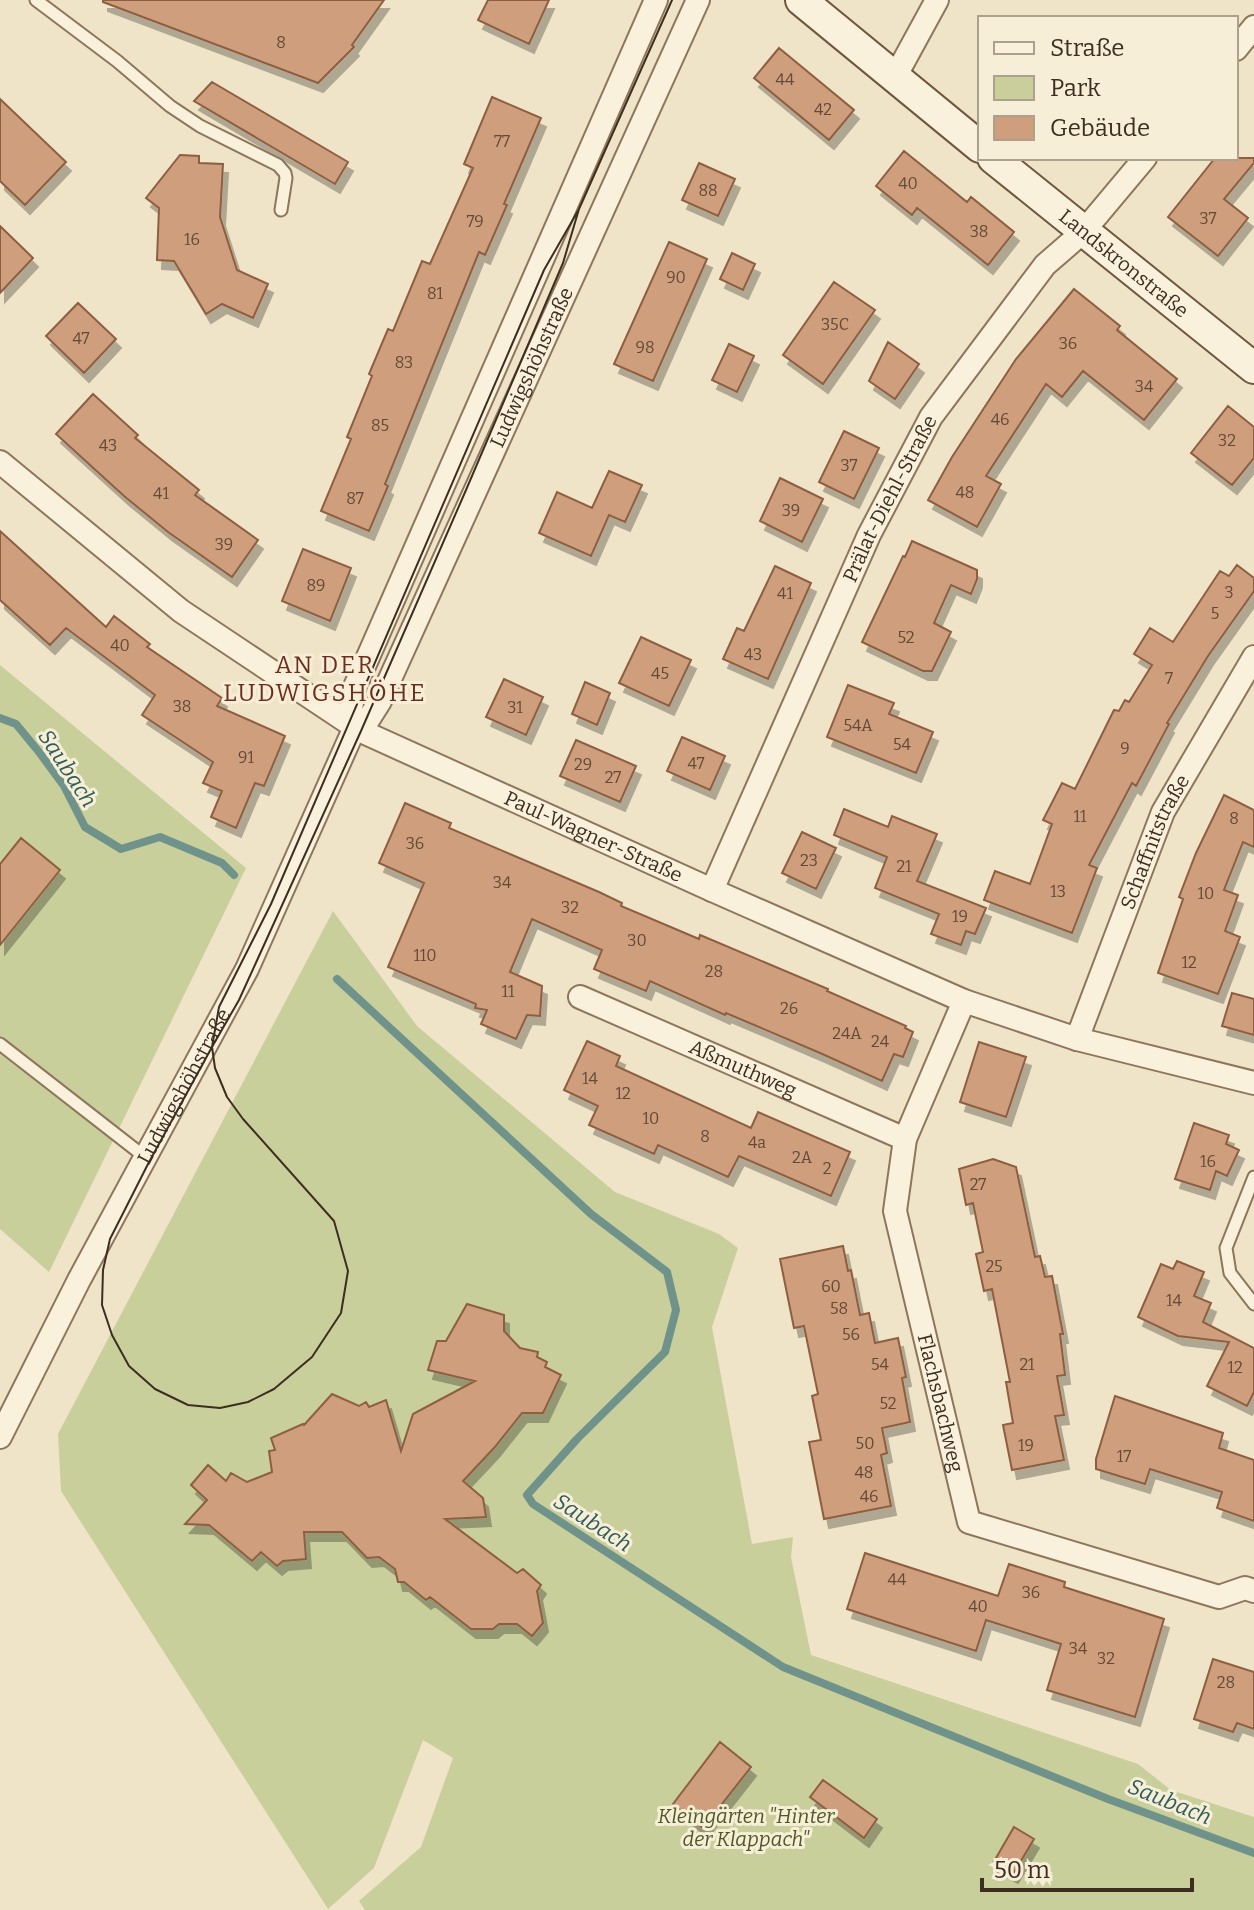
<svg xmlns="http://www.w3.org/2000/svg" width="1254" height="1910" font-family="Bitter,serif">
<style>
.green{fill:#c9cf9b}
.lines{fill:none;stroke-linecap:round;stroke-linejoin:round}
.stream{stroke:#6f938a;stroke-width:8}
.building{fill:#cf9f7d;stroke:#8d5f41;stroke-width:2;filter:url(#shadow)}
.lane-casing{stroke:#8d765c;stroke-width:15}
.street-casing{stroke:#8d765c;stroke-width:26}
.secondary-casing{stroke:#6f573f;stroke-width:34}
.lane{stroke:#faf1dc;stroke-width:11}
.street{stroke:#faf1dc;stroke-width:22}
.secondary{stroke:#faf1dc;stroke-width:30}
.tram{stroke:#3d2e20;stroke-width:2}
.labels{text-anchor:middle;stroke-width:6;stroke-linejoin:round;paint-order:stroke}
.number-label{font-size:16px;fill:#624a37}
.street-label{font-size:20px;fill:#3d2e20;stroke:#f7eed8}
.park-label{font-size:20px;font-style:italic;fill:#4d5a26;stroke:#f7eed8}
.water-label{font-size:22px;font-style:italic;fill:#2f5d5a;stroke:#f7eed8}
.quarter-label{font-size:24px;letter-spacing:2px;fill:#6b2e1e;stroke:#f7eed8}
</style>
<defs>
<filter id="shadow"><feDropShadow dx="5" dy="9" stdDeviation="0" flood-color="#0004"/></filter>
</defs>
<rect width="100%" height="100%" fill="#f0e4c8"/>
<path class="green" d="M0,665L246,868L49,1272L0,1229Z
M333,911L417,1026L615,1192L719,1234L738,1248L712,1327L752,1544L793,1537L791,1557L811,1655L1138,1764L1171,1790L1254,1817V1910H365L359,1901L421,1847L453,1758L423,1740L374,1868L328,1909L61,1491L58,1434Z"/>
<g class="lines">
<path class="stream" d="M0,718L16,724L39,752L64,786L85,827L121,849L160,837L222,863L234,875
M337,979L591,1214L667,1272L676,1310L665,1352L577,1439L527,1495L533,1504L783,1667L1108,1799L1254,1853"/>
</g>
<path class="building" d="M103,0H384L352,45L354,47L318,83L103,2Z
M488,0H549L529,44L478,20Z
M779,48L854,110L829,140L754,78Z
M212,82L348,162L335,184L194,101Z
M492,97L541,118L504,204L507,205L485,255L479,252L385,484L388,486L369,531L321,511L351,439L347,437L372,376L369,374L388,329L393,331L422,261L430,264L473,168L464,164Z
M0,99L66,162L25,205L0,181Z
M904,151L967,202L971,197L1014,232L988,265L917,208L912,215L876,186Z
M180,155L199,156V163L223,164L220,217L237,270L268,284L253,318L222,304L206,314L174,261L157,260L159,208L146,198Z
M1215,158H1254V163L1224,199L1248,218L1218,256L1168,217Z
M699,163L735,179L718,216L682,200Z
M0,226L33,258L0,293Z
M669,242L707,259L653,381L614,364Z
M732,253L755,264L743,290L720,279Z
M834,282L875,310L823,384L783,355Z
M1074,289L1120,326L1117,330L1177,379L1144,420L1083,371L1062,397L1046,384L986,476L1001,484L977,527L928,500L952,457L1016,359Z
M78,303L116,339L84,373L46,336Z
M888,342L919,364L895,399L869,381Z
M729,344L754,356L737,392L712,380Z
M93,394L138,435L135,438L199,490L195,495L258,540L232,577L168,532L124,496L56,434Z
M1228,406L1254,427V458L1232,485L1191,453Z
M844,431L879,448L854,499L819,482Z
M609,471L642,485L625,522L609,515L591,556L539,533L557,492L592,508Z
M780,478L823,499L802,542L760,521Z
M0,531L106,627L114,616L150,644L147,647L222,698L217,706L285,736L264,786L255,783L236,828L211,817L222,791L203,783L213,762L142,715L155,695L66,628L50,645L0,600Z
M912,541L977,570V579L971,594L951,585L934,623L951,632L932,671H923L862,642L903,556L905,557Z
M303,549L351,568L330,621L282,601Z
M1237,565L1254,578V591L1208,656L1167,723L1169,724L1136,786L1132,783L1089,865L1097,868L1072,933L984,900L995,871L1030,884L1052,824L1043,820L1062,783L1075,789L1114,710L1119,711L1125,700L1129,702L1152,665L1134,654L1150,628L1173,642L1220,571L1229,576Z
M775,566L811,583L768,679L723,659L737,628L744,631Z
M641,637L691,660L669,706L619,683Z
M504,679L543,697L526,735L486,717Z
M585,682L610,693L597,725L572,714Z
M848,685L894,703L889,714L933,732L916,773L827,737Z
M682,737L725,756L710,790L667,771Z
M576,740L636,766L620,802L560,776Z
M1224,795L1254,810V847L1243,842L1224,890L1238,895L1225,931L1240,937L1218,994L1158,973L1183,899L1179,897L1196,853Z
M405,803L451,823L449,828L599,892L622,903L621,906L699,939L700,935L828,989L827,991L906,1026L905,1028L913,1032L903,1057L894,1054L882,1081L820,1053L726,1013L725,1015L650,981L646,991L594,969L602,950L532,919L510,972L542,986L540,1016L527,1015L516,1039L481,1024L487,1010L475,1008L476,1004L388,967L424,883L379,863Z
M844,809L888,827L892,816L937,834L917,881L986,908L975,934L966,931L961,945L931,934L939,914L875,888L887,857L834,835Z
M802,832L836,848L816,889L782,873Z
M21,838L60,870L0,945V864Z
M1232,993L1254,999V1035L1222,1026Z
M587,1041L620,1056L616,1066L751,1128L758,1112L850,1152L831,1196L739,1156L728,1177L658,1145L654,1154L589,1125L598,1106L564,1090Z
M979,1042L1026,1057L1006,1117L960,1102Z
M1194,1123L1229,1135L1226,1144L1239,1150L1227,1176L1216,1171L1210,1190L1175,1179Z
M993,1159L1016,1167L1035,1257L1040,1256L1045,1277L1052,1276L1063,1334H1060L1065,1375L1057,1376L1064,1415L1055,1416L1064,1460L1012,1470L1003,1425L1013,1423L1006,1382H1010L992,1289L984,1291L976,1254L983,1252L973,1203L966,1205L959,1169Z
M843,1246L848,1271L851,1270L860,1315L869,1313L875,1343L898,1338L906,1377L902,1378L910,1422L882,1428L887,1453L881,1455L891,1506L824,1519L809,1442L821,1440L812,1396L818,1394L804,1326L794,1328L780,1259Z
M1177,1261L1204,1272L1194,1296L1211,1303L1203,1322L1254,1348V1392L1247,1406L1207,1386L1229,1342L1178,1336L1138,1317L1161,1264L1173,1269Z
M467,1304L504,1315V1331L520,1348L538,1352L537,1357L547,1362L545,1367L561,1375L543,1413H522L494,1448L463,1481L483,1498L486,1517L445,1519L517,1573L523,1569L541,1585L537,1591L543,1623L532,1636L517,1624H499L493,1629H471L430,1597L426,1600L404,1582H398L395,1569L379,1557L367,1558L342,1532H304L306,1559L283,1561L277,1566L261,1552L252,1561L209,1525L185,1524L207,1500L191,1485L208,1465L226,1481L231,1473L247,1482L272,1472L269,1451L275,1450L271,1438L303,1424L304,1425L332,1394L359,1406L366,1402L369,1407L386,1400L401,1451L413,1414L475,1381L428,1370L437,1341H446Z
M1115,1396L1223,1433L1219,1448L1254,1460V1521L1217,1508L1222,1492L1150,1469L1145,1484L1096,1469V1459Z
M865,1553L998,1596L1009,1564L1065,1582L1064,1587L1164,1619L1135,1717L1047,1690L1061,1644L986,1620L976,1651L847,1609Z
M1213,1659L1254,1672V1729L1237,1723L1233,1732L1194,1719Z
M720,1742L751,1767L703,1828L673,1804Z
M823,1780L877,1819L864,1838L810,1797Z
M1014,1827L1034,1839L1013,1874L993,1863Z"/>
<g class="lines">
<defs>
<path id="lane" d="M36,0L117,61L170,106L200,126L278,165L285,173L286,178L281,210
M0,1044L145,1157
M1254,1177L1226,1248L1230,1273L1254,1304"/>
<g id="street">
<path d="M1236,49L1254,27"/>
<path d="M895,77L937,0"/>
<path id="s1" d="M0,462L181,611L361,731L712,890L964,1001L1077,1039L1254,1083"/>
<path d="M349,723L354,689L656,0"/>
<path id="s2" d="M361,731L380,701L698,0"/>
<path id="s3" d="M712,890L869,535L931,417L1045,265L1083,232L1145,158"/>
<path id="s4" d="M580,997L905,1139"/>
<path id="s5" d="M964,1001L905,1139L895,1211L969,1522L1219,1597L1245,1588L1254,1591"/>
<path id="s6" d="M1077,1039L1163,812L1254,657"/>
<path id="s7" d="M0,1437L79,1280L247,969L355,727"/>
</g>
<g id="secondary">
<path d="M801,0L980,147"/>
<path id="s8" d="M993,158L1254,368"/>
</g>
</defs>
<use href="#lane" class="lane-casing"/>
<use href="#street" class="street-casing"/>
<use href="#secondary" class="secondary-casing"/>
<use href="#lane" class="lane"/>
<use href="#street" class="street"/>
<use href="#secondary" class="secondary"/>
<path class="tram" d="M579,209L563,263L466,490L361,731L274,923L239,1000L212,1047L148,1164L110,1239L103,1270L102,1305L112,1335L129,1366L155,1389L188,1405L220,1408L248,1402L274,1389L312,1357L341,1313L348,1271L334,1221L243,1119L227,1097L215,1068L212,1047L219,1007L271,904L544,270L579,209L672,0"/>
</g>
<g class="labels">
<g class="number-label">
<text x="281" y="48">8</text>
<text x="785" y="85">44</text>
<text x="823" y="115">42</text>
<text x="502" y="147">77</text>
<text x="908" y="189">40</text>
<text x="708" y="196">88</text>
<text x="1208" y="224">37</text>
<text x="475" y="227">79</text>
<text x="979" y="237">38</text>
<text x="192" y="245">16</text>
<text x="676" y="283">90</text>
<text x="435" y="299">81</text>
<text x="835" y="330">35C</text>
<text x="81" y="344">47</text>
<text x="1068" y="349">36</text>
<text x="645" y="353">98</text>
<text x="404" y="368">83</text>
<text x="1144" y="392">34</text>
<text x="1000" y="425">46</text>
<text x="380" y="431">85</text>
<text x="1227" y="446">32</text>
<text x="108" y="451">43</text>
<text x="849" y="471">37</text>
<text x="965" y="498">48</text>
<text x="161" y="499">41</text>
<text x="355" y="504">87</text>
<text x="791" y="516">39</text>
<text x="224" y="550">39</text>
<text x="316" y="591">89</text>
<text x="1229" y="598">3</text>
<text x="785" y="599">41</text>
<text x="1215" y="619">5</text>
<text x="906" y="643">52</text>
<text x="120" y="651">40</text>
<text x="753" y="660">43</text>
<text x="660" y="679">45</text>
<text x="1169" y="684">7</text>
<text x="182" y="712">38</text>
<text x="515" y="713">31</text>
<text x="858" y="731">54A</text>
<text x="902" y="750">54</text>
<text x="1125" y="754">9</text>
<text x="246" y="763">91</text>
<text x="696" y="769">47</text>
<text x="583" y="770">29</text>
<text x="613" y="783">27</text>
<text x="1080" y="822">11</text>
<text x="1234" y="824">8</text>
<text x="415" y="849">36</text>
<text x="809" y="866">23</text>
<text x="904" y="872">21</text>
<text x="502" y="888">34</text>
<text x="1058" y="897">13</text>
<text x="1206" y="899">10</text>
<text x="570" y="913">32</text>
<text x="960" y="922">19</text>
<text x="637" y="946">30</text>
<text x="425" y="961">110</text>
<text x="1189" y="968">12</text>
<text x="714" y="977">28</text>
<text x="508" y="997">11</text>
<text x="789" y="1014">26</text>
<text x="847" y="1039">24A</text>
<text x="880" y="1047">24</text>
<text x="590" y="1084">14</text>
<text x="623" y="1099">12</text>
<text x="651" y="1124">10</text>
<text x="705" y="1142">8</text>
<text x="757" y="1148">4a</text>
<text x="802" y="1163">2A</text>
<text x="1208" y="1167">16</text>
<text x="827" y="1174">2</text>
<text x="978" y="1190">27</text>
<text x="994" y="1272">25</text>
<text x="831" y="1292">60</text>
<text x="1174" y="1306">14</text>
<text x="839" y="1314">58</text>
<text x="851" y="1340">56</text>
<text x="880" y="1370">54</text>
<text x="1027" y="1370">21</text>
<text x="1235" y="1373">12</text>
<text x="888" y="1409">52</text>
<text x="865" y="1449">50</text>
<text x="1026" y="1451">19</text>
<text x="1124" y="1462">17</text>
<text x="864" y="1478">48</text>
<text x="869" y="1502">46</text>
<text x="897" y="1585">44</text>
<text x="1031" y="1598">36</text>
<text x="978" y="1612">40</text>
<text x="1078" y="1654">34</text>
<text x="1106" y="1664">32</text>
<text x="1226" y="1688">28</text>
</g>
<g class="street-label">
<text dy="7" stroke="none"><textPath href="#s8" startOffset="168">Landskronstraße</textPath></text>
<text dy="7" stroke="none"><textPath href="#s2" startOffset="402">Ludwigshöhstraße</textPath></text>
<text dy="7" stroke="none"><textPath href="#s3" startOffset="430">Prälat-Diehl-Straße</textPath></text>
<text dy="7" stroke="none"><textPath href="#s1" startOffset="706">Paul-Wagner-Straße</textPath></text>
<text dy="7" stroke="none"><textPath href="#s6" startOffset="212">Schaffnitstraße</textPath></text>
<text dy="7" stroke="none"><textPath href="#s4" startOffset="178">Aßmuthweg</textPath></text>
<text dy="7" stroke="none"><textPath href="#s7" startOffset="396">Ludwigshöhstraße</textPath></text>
<text dy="7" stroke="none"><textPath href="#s5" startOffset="420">Flachsbachweg</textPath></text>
</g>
<g class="park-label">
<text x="746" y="1823">Kleingärten "Hinter<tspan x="746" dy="23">der Klappach"</tspan></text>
</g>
<g class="water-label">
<text transform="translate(68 768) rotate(57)" y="8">Saubach</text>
<text transform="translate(593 1522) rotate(33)" y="8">Saubach</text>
<text transform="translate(1170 1801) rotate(22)" y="8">Saubach</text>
</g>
<g class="quarter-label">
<text x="325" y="673">AN DER<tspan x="325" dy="28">LUDWIGSHÖHE</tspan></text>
</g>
</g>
<rect x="978" y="16" width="260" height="144" fill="#f7eed8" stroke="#ada18e" stroke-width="2"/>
<rect x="994" y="42" width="40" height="12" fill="#faf1dc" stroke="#ada18e" stroke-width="2"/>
<text x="1050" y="56" font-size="24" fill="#3d2e20">Straße</text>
<rect x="994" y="76" width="40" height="24" fill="#c9cf9b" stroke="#ada18e" stroke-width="2"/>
<text x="1050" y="96" font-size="24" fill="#3d2e20">Park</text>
<rect x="994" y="116" width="40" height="24" fill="#cf9f7d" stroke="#ada18e" stroke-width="2"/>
<text x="1050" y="136" font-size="24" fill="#3d2e20">Gebäude</text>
<path d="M982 1878v12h210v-12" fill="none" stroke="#3d2e20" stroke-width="4"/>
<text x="994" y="1878" font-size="24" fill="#3d2e20" stroke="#f7eed8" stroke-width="6" paint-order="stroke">50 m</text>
</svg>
